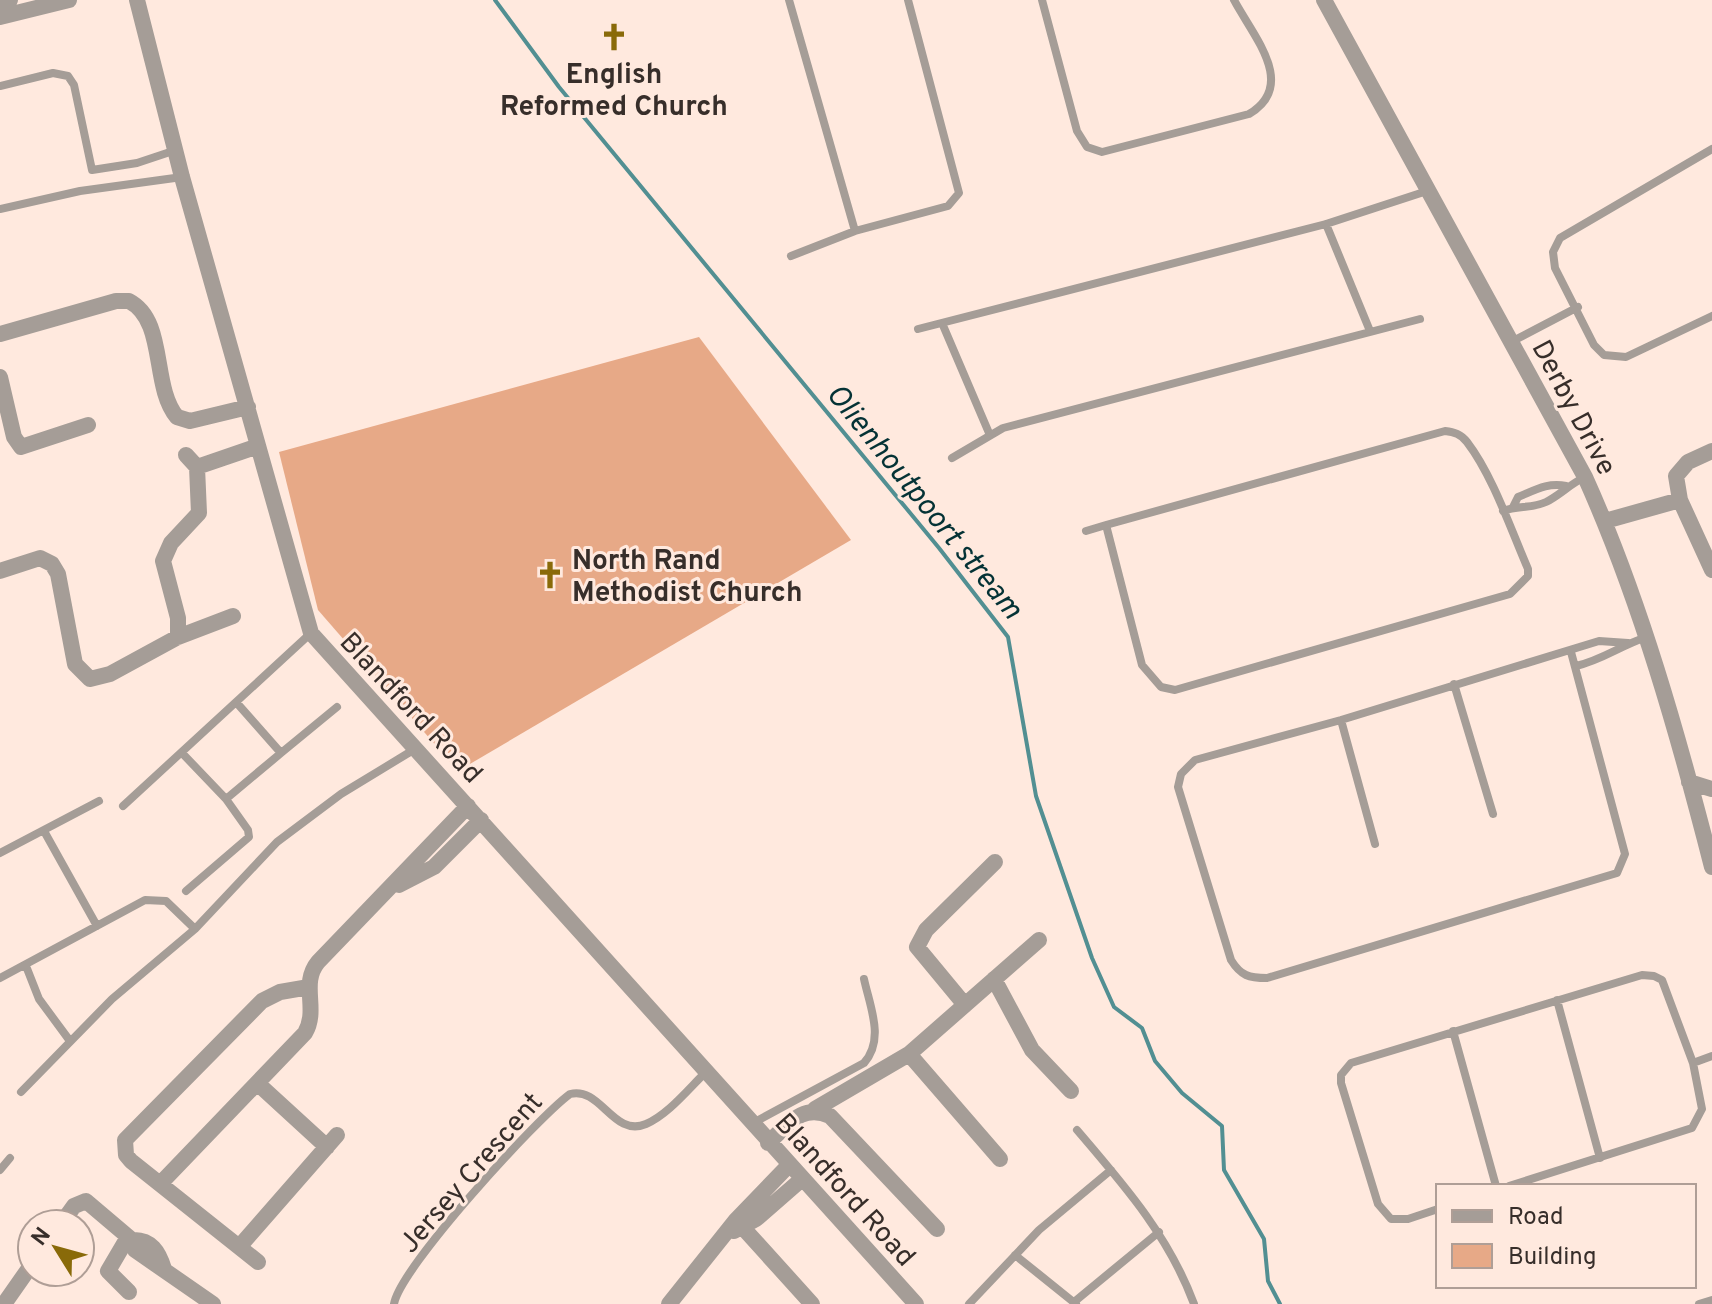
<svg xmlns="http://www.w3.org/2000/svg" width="1712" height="1304" font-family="Overpass,sans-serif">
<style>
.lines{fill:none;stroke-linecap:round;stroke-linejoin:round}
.stream{stroke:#528f92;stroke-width:4}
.building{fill:#e7a987}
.lane{stroke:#a59d97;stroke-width:8}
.street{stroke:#a59d97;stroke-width:16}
.labels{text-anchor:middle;stroke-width:6;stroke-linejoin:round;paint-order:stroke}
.poi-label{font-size:28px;font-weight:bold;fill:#372e2a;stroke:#ffe9de}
.street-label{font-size:28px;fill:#372e2a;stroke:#ffe9de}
.water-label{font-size:30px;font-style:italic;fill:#043235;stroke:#ffe9de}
</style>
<rect width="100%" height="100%" fill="#ffe9de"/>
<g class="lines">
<path class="stream" d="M495,0L559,87L939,548L1008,637L1036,796L1092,958L1114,1007L1142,1028L1155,1061L1182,1093L1222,1126L1224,1170L1264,1239L1268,1281L1280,1304"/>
</g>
<path class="building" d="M699,337L851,540L458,771L318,610L279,452Z"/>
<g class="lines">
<path class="lane" d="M789,0L855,231
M1042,0L1077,131L1087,147L1102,152L1249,114C1298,85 1253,36 1234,0
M0,86L53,73L68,76L74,85L92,170L137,163L176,150
M1712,149L1560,238L1553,252L1555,268L1594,345L1604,355L1626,357L1712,316
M0,209L80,191L182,177
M1326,224L1370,331
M791,256L855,231L948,206L959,193L908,0
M942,323L989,433
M918,329L1326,224L1427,191
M1511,342L1578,307
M952,458L1003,428L1420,319
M1513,507L1518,497C1535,490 1548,482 1566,486
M1503,511C1517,505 1531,509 1546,502C1560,495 1570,484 1585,477
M1086,531L1106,525L1445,431C1454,432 1461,434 1467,442C1493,476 1511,530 1528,569V576L1510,594L1175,690L1161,687L1142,665L1106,525
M1571,652L1625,854L1617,873L1267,978C1249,978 1241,976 1231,960L1178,787L1181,774L1195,760L1341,720L1599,641L1628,643
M1576,666C1602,660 1620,646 1644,638
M1454,684L1493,814
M236,702L281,753L337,707
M1341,720L1375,844
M182,753L226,799L281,753
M123,806L311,633
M44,831L97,926
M0,853L99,801
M186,891L249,837L248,830L226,799
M26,966L39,999L70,1041
M0,978L145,900L166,901L195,929
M1557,1000L1600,1158
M1453,1031L1496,1186
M21,1092L112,999L195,929L277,842L341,794L415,749
M753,1123L864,1063C885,1039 870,1007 864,979
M1077,1130C1124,1185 1169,1236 1194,1304
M0,1170L10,1158
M1509,1186L1692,1128L1702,1109L1693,1063
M1438,1209L1408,1219H1391L1378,1204L1341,1083V1075L1351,1063L1642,975L1654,976L1662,980L1693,1063L1712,1056
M1015,1255L1076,1304
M1074,1302L1159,1232
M394,1304C400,1268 536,1119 570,1094C601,1086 613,1138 646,1124C669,1114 689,1088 707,1071
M969,1304L1039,1230L1111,1170
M1699,1304L1712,1300"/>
<path class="street" d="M137,0L182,177L311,633L916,1304
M1324,0L1585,477C1640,599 1679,738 1712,867
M0,2L10,0
M0,17L69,0
M0,334L116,301H129C167,321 151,386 177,417L190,421L248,407
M0,377L14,437L21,447L88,425
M1712,451L1688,462L1676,476L1680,500L1712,570
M197,467L258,446
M1605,521L1680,500
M0,571L40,558L52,564L58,574L75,664L90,679L110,674L178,637L233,616
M178,637V618L163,561L171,543L199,513L197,467L186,455
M1689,782L1712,789
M399,885L434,867L481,820
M994,979L1032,1050L1071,1091
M965,1005L917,947L926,930L995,862
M909,1054L1039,940
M257,1083L327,1147
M815,1109L909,1054L1000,1159
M768,1143C788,1125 802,1103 830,1116L937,1229
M160,1184L305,1033C319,1009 300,984 318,962L468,806
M736,1220L812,1304
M61,1224L74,1206L86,1201L132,1240L135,1250L213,1304
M734,1231L756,1219L802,1179
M128,1237L108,1271L129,1292
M132,1240C151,1239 159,1252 164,1269
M239,1247L337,1135
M258,1262L131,1161L126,1155L125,1140L262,1001L280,992L309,987
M4,1304L32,1264
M669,1304L736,1220L789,1165"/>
</g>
<defs>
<symbol id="church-bare" viewBox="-9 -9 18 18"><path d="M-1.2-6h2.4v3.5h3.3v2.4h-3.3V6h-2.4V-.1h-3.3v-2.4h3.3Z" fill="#896a09" stroke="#ffe9de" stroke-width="2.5" paint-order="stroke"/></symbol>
</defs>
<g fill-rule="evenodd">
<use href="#church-bare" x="594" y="17" width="40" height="40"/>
<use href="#church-bare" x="530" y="555" width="40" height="40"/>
</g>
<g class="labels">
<g class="poi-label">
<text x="614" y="83">English<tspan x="614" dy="32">Reformed Church</tspan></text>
<text x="572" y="569" text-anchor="start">North Rand<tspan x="572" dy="32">Methodist Church</tspan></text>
</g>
<g class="street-label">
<text transform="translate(1575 407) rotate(62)" y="10">Derby Drive</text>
<text transform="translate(412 707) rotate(47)" y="10">Blandford Road</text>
<text transform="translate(470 1172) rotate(-49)" y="10">Jersey Crescent</text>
<text transform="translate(846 1189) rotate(48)" y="10">Blandford Road</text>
</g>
<g class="water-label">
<text transform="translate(925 501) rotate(51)" y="10">Olienhoutpoort stream</text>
</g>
</g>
<rect x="1436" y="1184" width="260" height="104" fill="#ffe9de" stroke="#af9e96" stroke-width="2"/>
<rect x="1452" y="1210" width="40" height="12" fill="#a59d97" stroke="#af9e96" stroke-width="2"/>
<text x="1508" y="1224" font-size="24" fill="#372e2a">Road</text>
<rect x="1452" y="1244" width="40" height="24" fill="#e7a987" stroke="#af9e96" stroke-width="2"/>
<text x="1508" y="1264" font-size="24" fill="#372e2a">Building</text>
<g transform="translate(56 1248) rotate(307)"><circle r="38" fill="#ffe9de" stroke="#af9e96" stroke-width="2"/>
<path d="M0-6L14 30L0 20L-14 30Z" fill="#896a09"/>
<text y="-12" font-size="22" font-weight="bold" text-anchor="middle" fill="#372e2a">N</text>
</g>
</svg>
